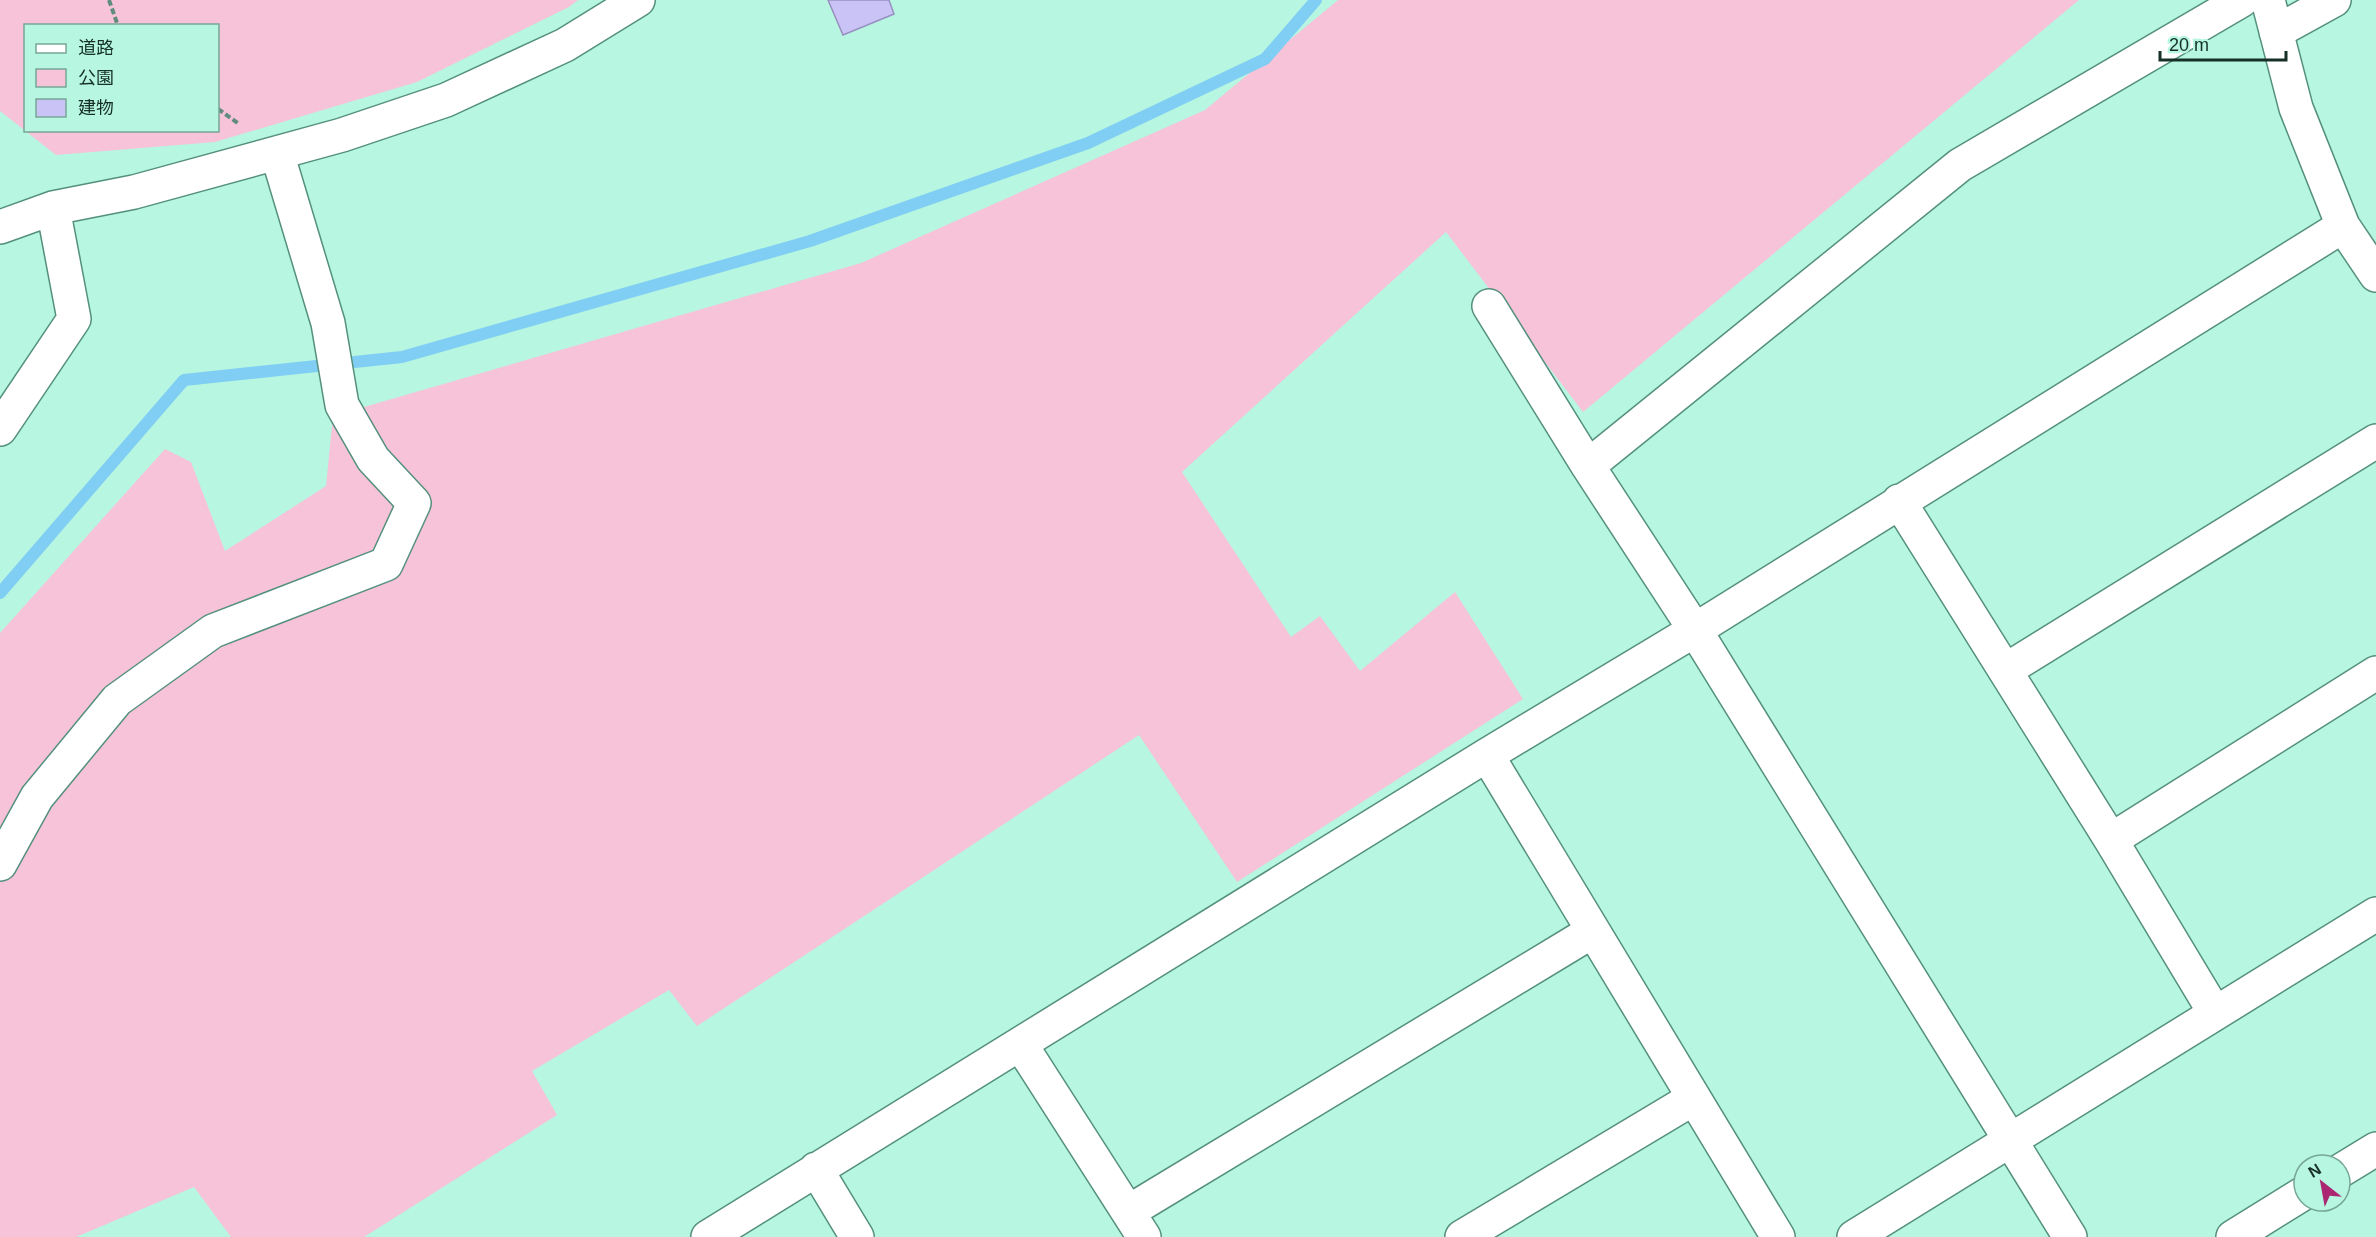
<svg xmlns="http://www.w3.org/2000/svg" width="2376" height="1237" font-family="Helvetica,'Noto Sans JP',sans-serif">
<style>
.green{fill:#f7c3d9;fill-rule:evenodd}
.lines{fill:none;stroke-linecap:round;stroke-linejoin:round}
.stream{stroke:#81cef4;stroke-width:12}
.building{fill:#cac3f5;stroke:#9891c1;stroke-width:1.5}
.minor-casing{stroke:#54907d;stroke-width:36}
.path{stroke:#608b7d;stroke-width:4;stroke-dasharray:6 3;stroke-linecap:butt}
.minor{stroke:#fff;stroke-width:33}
</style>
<rect width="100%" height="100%" fill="#b7f6e0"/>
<path class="green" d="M0,0H578L569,7L417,82L215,142L56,155L0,111ZM26,26H218V130H26Z
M1338,0H2079L1583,412L1446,232L1182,472L1291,637L1320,616L1360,671L1455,592L1523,699L1237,882L1139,735L697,1026L669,990L532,1071L557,1115L364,1237H231L194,1187L76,1237H0V633L165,449L191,462L225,551L326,486L333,416L861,263L1205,110Z"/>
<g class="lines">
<path class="stream" d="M0,593L184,380L402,357L810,241L1088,143L1265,59L1316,0"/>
</g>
<path class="building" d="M828,0H889L894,14L843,35Z"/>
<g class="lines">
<defs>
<path id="minor" d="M2268,0L2296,108L2343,226L2376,275
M2276,32L2334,0
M0,227L53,208L134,192L342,135L446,100L565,45L638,0
M1489,306L1588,466L1695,630L2070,1237
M0,429L74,319L53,208
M1588,466L1960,165L2242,0
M1899,501L2111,840L2215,1013
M2006,670L2376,441
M1487,755L1778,1237
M2111,840L2376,673
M0,864L37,797L117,700L213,631L386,564L414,503L373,459L342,405L328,323L277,153
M1021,1045L1144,1237
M816,1169L857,1237
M2340,1171L2376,1149
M1128,1212L1593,931
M708,1237L1487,755L1695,630L2343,226
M1462,1237L1694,1098
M1854,1237L2376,914
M2233,1237L2304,1193"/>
</defs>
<use href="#minor" class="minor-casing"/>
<path class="path" d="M109,0L118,26
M218,109L239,124"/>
<use href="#minor" class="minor"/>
</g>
<rect x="24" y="24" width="195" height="108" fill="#b7f6e0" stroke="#77a796" stroke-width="1.5"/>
<rect x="36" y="44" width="30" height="9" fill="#ffffff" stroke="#77a796" stroke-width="1.5"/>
<text x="78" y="54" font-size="18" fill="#163028">道路</text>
<rect x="36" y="69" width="30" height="18" fill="#f7c3d9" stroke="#77a796" stroke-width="1.5"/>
<text x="78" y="84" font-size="18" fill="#163028">公園</text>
<rect x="36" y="99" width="30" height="18" fill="#cac3f5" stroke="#77a796" stroke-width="1.5"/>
<text x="78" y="114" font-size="18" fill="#163028">建物</text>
<g transform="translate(2322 1183) rotate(329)"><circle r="28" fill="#b7f6e0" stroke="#77a796" stroke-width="1.5"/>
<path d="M0-4.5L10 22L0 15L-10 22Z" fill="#ab2772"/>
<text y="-9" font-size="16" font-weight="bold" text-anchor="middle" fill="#163028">N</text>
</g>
<path d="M2160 51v9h126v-9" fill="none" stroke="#163028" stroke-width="3"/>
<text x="2169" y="51" font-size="18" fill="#163028" stroke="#b7f6e0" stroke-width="4.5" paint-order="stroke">20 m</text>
</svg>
